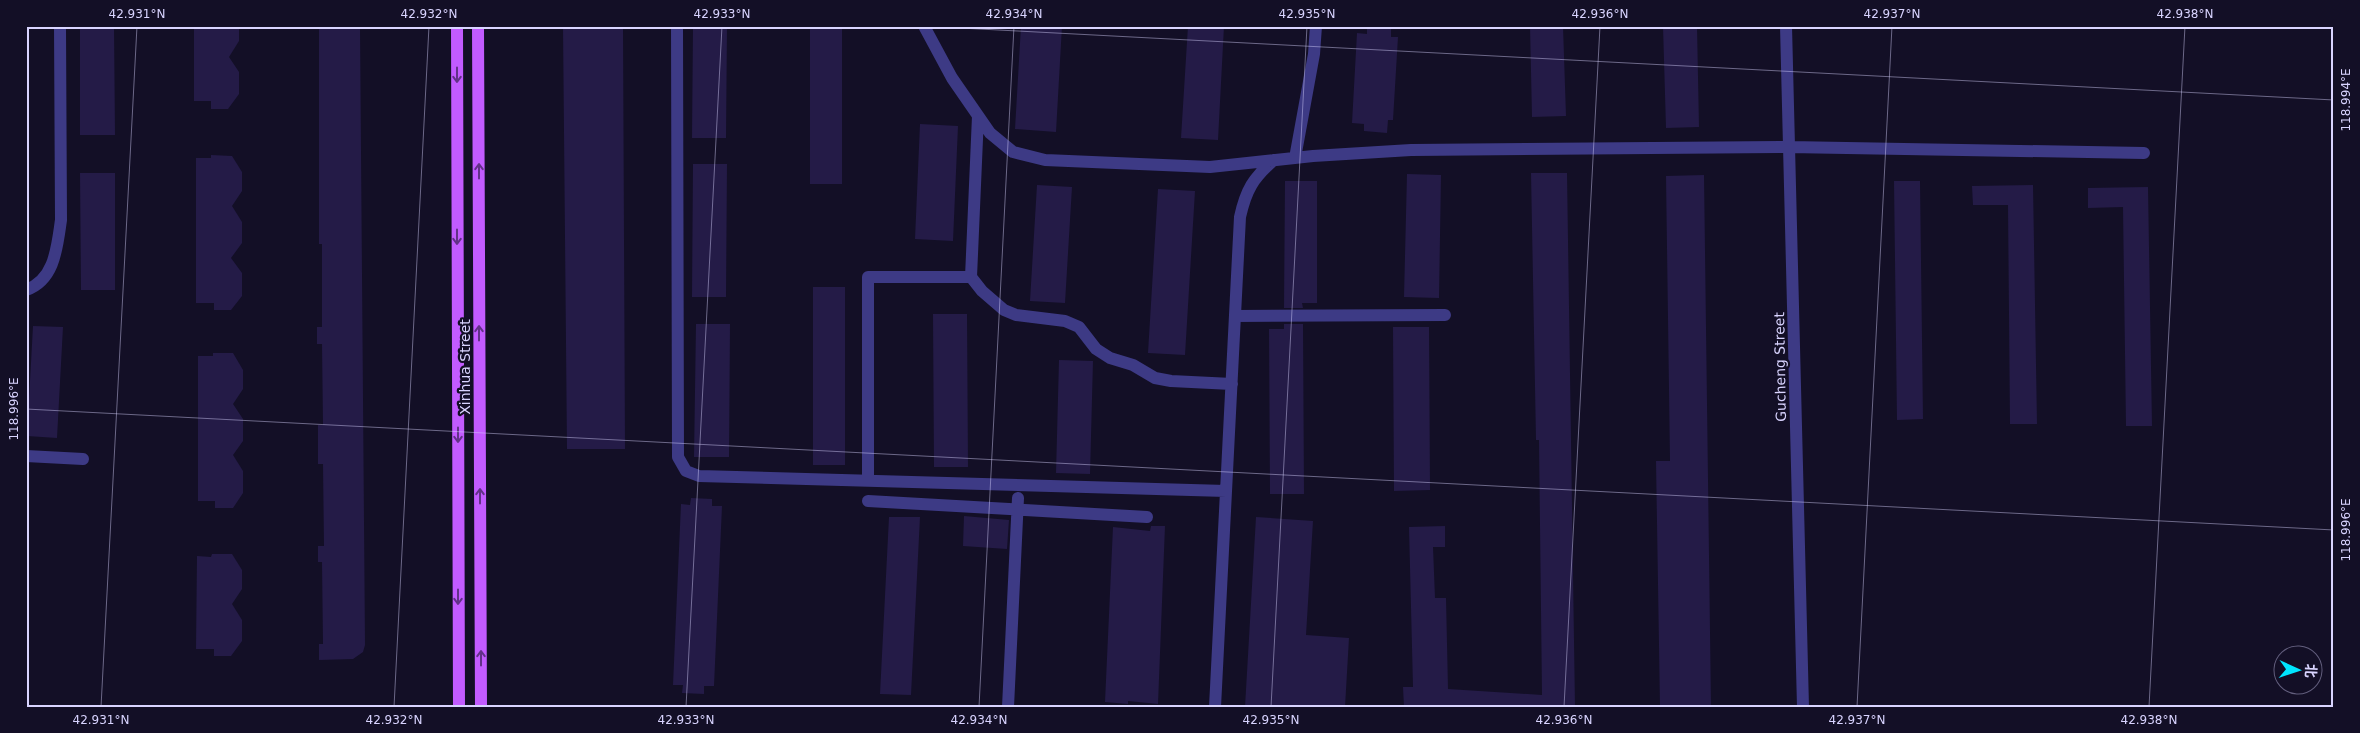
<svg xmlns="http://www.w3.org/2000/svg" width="2360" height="733" font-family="'DejaVu Sans','Noto Sans SC',sans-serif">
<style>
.building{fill:#241b47}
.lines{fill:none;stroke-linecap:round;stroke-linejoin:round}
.minor{stroke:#3d3a85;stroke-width:12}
.major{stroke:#c25bff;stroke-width:12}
.oneway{stroke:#623188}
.ticks{fill:none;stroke:#d9d4ff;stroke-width:1;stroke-opacity:0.45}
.labels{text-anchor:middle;stroke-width:4.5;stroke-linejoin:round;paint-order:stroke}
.street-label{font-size:14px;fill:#d9d4ff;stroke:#130f26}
.neatline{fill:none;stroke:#d9d4ff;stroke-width:2}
.ticks-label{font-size:12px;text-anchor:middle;fill:#d9d4ff}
</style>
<rect width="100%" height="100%" fill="#130f26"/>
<path class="building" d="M80,26H114L115,135H80Z
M194,26H239V41L229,57L239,72V94L228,109H211V101H194Z
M319,26H360L365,645L363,652L353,659L319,660V644H323L322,562H318V546H324L323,464H318V425H323L322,344H317V327H322V244H319Z
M563,26H623L625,449H567Z
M693,26H727L726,138H692Z
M810,26H842V184H810Z
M1021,26H1062L1056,132L1015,129Z
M1188,26H1224L1218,140L1181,138Z
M1530,26H1563L1566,116L1532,117Z
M1663,26H1697L1699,127L1666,128Z
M1367,27L1391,28V37H1398L1393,120H1388L1387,133L1364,131V124L1352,123L1357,33L1367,34Z
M920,124L958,126L953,241L915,239Z
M211,155L232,156L242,172V191L232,206L242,222V243L231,258L242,273V296L231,310H214V303H196V158H211Z
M693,164H727L726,297H692Z
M80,173H115V290H81Z
M1531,173H1567L1575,707H1404L1403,687H1413L1409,527L1445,526V547H1433L1435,598H1446L1448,689L1542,695L1539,440H1536Z
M1407,174L1441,175L1439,298L1404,297Z
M1704,175L1711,707H1660L1656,461H1670L1666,176Z
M1285,181H1317V303H1302L1303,308H1284Z
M1894,181H1920L1923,419L1897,420Z
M1037,185L1072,187L1065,303L1030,301Z
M2033,185L2037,424H2010L2008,205H1973L1972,186Z
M2148,187L2152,426H2126L2123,207L2088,208V188Z
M1158,189L1195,191L1185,355L1148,353Z
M813,287H845V465H813Z
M933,314H967L968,467H934Z
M696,324H730L729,457H694Z
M1284,324H1303L1304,494H1270L1269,329H1284Z
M33,326L63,327L57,438L27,436Z
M1393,327H1429L1430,490L1394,491Z
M213,353H233L243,370V389L233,404L243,419V441L233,455L243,471V493L233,508H215V501H198V356H213Z
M1059,360L1093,361L1090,474L1056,473Z
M691,498L712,499V506H722L714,686H704V694L682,693L683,685H673L681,504L690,505Z
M964,516L1009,520L1007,549L963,546Z
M889,517H920L911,695L880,694Z
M1256,517L1313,521L1306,635L1349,638L1345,707H1245Z
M1151,526H1165L1158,704L1128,701V704L1105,702L1113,527L1150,531Z
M212,554H232L242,570V589L232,604L242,620V641L231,656H214V649H196L197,556L211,557Z"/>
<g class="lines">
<path class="minor" d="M677,26L678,457L686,471L699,476L1226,491
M924,26L952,78L990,133L1013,152L1045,160L1210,167L1313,156L1411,150L1789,147L2144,153
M1786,26L1803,707
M978,116L971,277L982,291L1004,310L1016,315L1065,321L1079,327L1096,349L1110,358L1133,365L1155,378L1171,381L1232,384
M1295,158L1314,54L1316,26
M26,290C55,280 57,247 61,220L60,26
M1235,316L1445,315
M26,456L83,459
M868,480V277H971
M868,501L1147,517
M1008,707L1018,498
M1215,707L1240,217C1246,190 1253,178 1274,160"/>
<path class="major" d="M457,26L459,707
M478,26L481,707"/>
</g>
<defs><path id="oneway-shaft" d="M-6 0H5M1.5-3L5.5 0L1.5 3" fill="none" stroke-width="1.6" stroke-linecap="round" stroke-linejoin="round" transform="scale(1.25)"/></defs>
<g class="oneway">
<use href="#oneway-shaft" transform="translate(457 75) rotate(90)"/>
<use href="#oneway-shaft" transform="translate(479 171) rotate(-90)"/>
<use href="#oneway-shaft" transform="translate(457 237) rotate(90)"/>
<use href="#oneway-shaft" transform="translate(479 333) rotate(-90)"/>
<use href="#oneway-shaft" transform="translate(458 435) rotate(90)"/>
<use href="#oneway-shaft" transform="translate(480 496) rotate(-90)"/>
<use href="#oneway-shaft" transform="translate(458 597) rotate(90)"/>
<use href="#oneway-shaft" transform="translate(481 658) rotate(-90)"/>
</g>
<path class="ticks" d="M922,26L2334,100M26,409L2334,530M101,707L137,26M394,707L429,26M686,707L722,26M979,707L1014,26M1271,707L1307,26M1564,707L1600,26M1857,707L1892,26M2149,707L2185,26"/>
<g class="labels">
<g class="street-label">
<text transform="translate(465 367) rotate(-90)" y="5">Xinhua Street</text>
<text transform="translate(1780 367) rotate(-91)" y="5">Gucheng Street</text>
</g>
</g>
<rect width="2360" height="733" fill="none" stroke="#130f26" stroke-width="55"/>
<g transform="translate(2298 670) rotate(93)"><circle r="24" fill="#130f26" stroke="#625e7d"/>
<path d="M0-4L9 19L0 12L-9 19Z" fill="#00e5ff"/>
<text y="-8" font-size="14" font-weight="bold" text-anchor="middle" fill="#d9d4ff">北</text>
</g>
<rect x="28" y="28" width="2304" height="678" class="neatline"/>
<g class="ticks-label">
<text x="137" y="18">42.931°N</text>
<text x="429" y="18">42.932°N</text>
<text x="722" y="18">42.933°N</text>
<text x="1014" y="18">42.934°N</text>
<text x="1307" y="18">42.935°N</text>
<text x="1600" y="18">42.936°N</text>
<text x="1892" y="18">42.937°N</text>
<text x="2185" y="18">42.938°N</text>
<text transform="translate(2346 100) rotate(-90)" y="4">118.994°E</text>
<text transform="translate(14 409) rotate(-90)" y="4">118.996°E</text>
<text transform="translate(2346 530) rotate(-90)" y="4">118.996°E</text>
<text x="101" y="724">42.931°N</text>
<text x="394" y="724">42.932°N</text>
<text x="686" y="724">42.933°N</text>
<text x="979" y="724">42.934°N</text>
<text x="1271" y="724">42.935°N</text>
<text x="1564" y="724">42.936°N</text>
<text x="1857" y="724">42.937°N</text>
<text x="2149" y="724">42.938°N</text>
</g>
</svg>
